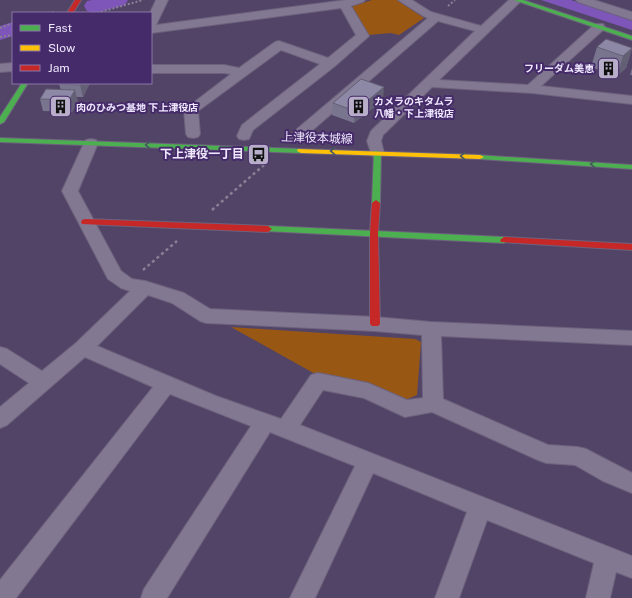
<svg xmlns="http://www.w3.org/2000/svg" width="632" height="598" font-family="'Public Sans','Noto Sans JP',sans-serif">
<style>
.green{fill:#985814}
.water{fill:#7e55b8}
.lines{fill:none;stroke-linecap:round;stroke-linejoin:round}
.river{fill:#7e55b8;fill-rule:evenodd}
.street-casing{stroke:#6d627d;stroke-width:2}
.fast-casing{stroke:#6d627d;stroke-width:2}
.slow-casing{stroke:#6d627d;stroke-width:2}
.jam-casing{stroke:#6d627d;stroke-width:2}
.path-far1{stroke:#888095;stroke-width:2;stroke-dasharray:2 2;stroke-linecap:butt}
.path{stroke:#888095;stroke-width:2.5;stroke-dasharray:3 3;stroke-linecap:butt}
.street{fill:#827891;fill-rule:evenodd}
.fast{fill:#4caf50;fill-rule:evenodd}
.slow{fill:#ffc107;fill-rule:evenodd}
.jam{fill:#c62828;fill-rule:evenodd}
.wall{fill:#79758f}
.shaded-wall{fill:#635f74}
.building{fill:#8d88a6;stroke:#635f74}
.oneway{stroke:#475960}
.labels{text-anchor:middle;stroke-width:4;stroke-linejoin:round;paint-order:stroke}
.far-poi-label{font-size:10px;font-weight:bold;fill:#efe7fe;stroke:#452b69;text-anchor:start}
.street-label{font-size:12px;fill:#efe7fe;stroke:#452b69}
.poi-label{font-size:12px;font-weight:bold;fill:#efe7fe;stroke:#452b69;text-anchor:end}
</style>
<rect width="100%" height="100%" fill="#524467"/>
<path class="green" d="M372,0H397L424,18L399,35L391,33L368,35L351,9L353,6Z
M231,327L415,339L421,342L417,395L403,401L367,382L317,375Z"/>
<path class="water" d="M541,0H571L632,20V30Z"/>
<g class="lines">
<path class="river" d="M92,0H128L125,5L95,13L87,11L84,6L87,1Z
M13,22V36L0,40V26Z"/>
<defs>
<path id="street" d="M156,0H168L156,25L346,0H365L363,2L351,6L369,36L335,66L253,130L249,139L244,140L239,139L237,136L242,125L320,64L281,50L198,111L200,134L198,137L193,138L188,137L186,134L184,110L231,74L224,73H151V65H224L239,68L275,42L279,41L328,58L356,35L341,8L151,33L150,13Z
M398,0H412L431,12L481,26L509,0H522L439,80L528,85L595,24H603L605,27L603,30L541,86L632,96V104L532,93L432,87L383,135L381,141L384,153L382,156L377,157L372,156L367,141L371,131L475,31L438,21L300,141L295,142L290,141L288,138L290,135L428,18L423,16Z
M576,0H594L632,12V20L578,2Z
M13,63V71L0,72V64Z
M91,139L96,140L98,143L78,191L121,271L132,279L145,281L184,293L210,309L375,317L431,322L632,331V345L441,336L443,399L548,445L578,447L586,449L632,473V493L603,481L575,465L546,463L538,460L432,412L405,417L364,398L323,390L300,425L632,556V578L616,572L610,598H586L594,563L487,520L459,598H435L467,512L373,473L315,598H290L355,466L270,432L167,598H141L144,589L251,426L170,394L16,598H0V580L153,387L85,357L7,425L0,428V407L29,383L0,364V347L7,349L42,371L76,343L130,291L121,288L108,279L62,191L84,143L86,140ZM148,295L172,303L200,321L206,323L375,331L422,335L423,398L407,400L368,383L318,373L311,375L281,419L216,396L97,346Z"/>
<path id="fast" d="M514,0H523L632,36V40Z
M22,83H28L4,122L0,124V117Z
M0,138L301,149L305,151L301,153L0,142Z
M374,151H377L381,153L380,203L376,206L372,203Z
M477,155L632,165V169L480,159L476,157Z
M268,226L504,237L508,240L504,243L265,231L264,229Z"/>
<path id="slow" d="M298,149L480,155L484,157L480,159L301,153L297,151Z"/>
<path id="jam" d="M75,0H81L73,13H67Z
M376,200L380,203L378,233L380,324L378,326H372L370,324V233L372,203Z
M85,219L268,226L272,229L268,232L82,224L81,222L82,220Z
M504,237L632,244V250L501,242L500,240Z"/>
</defs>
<use href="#street" class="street-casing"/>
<use href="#fast" class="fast-casing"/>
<use href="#slow" class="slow-casing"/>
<use href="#jam" class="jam-casing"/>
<path class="path-far1" d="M448,6L455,0
M49,13L54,12
M97,13L143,0
M0,28L13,23
M0,37L13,35"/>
<path class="path" d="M212,210L264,165
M143,270L177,241"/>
<use href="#street" class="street"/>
<use href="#fast" class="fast"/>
<use href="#slow" class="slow"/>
<use href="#jam" class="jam"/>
</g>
<path class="wall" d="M597,47L632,48L626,68L617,76L591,67Z
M632,68V75H630Z
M90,83L83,97H76L78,102L72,112L43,111L40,99L61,90L59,84Z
M383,100L354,123L332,115L333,103Z"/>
<path class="shaded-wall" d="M632,48L626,68L617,76L623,56Z
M81,83H90L83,97L80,85Z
M384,87L383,100L354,123L355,111Z
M75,90L78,102L72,112L69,100Z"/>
<path class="building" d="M606,39L632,48L623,56L597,47Z
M361,79L384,87L355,111L333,103Z
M60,83H81L80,85L59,84Z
M46,89L75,90L69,100L40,99Z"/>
<defs><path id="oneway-chevron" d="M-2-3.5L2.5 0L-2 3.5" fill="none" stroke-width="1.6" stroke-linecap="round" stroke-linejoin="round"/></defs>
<g class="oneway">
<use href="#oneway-chevron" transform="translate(148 145) rotate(-178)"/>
<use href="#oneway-chevron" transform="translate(333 151) rotate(-178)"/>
<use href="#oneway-chevron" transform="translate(463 156) rotate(-178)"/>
<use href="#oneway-chevron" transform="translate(593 164) rotate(-176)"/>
</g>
<defs>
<symbol id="building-square" viewBox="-11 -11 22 22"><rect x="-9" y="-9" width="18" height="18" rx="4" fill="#b8aec9" stroke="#452b69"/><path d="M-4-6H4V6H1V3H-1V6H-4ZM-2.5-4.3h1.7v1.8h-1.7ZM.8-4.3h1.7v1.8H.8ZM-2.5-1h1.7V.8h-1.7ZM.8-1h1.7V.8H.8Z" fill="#111"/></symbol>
<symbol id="bus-square" viewBox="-11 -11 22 22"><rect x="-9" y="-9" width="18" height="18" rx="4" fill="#b8aec9" stroke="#452b69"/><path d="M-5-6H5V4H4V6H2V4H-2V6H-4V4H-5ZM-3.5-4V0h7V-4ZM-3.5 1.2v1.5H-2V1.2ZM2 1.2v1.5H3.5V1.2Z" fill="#111"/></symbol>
</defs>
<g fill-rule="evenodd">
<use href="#building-square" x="596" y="56" width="25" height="25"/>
<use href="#building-square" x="48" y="94" width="25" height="25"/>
<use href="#building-square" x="346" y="94" width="25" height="25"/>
<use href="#bus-square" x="246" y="142" width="25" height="25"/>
</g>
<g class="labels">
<g class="far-poi-label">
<text x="594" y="72" text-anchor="end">フリーダム美恵</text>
<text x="374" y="105">カメラのキタムラ<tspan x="374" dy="12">八幡・下上津役店</tspan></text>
<text x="76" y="111">肉のひみつ基地 下上津役店</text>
</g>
<g class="street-label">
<text transform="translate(317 138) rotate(2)" y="4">上津役本城線</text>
</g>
<g class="poi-label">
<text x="244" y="158">下上津役一丁目</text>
</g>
</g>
<rect x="12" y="12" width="140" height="72" fill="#452b69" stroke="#8976a5"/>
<rect x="20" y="25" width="20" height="6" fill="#4caf50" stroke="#8976a5"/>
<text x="48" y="32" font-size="12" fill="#efe7fe">Fast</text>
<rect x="20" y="45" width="20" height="6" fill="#ffc107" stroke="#8976a5"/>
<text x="48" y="52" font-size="12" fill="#efe7fe">Slow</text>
<rect x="20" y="65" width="20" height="6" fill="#c62828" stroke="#8976a5"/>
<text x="48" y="72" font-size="12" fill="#efe7fe">Jam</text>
</svg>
